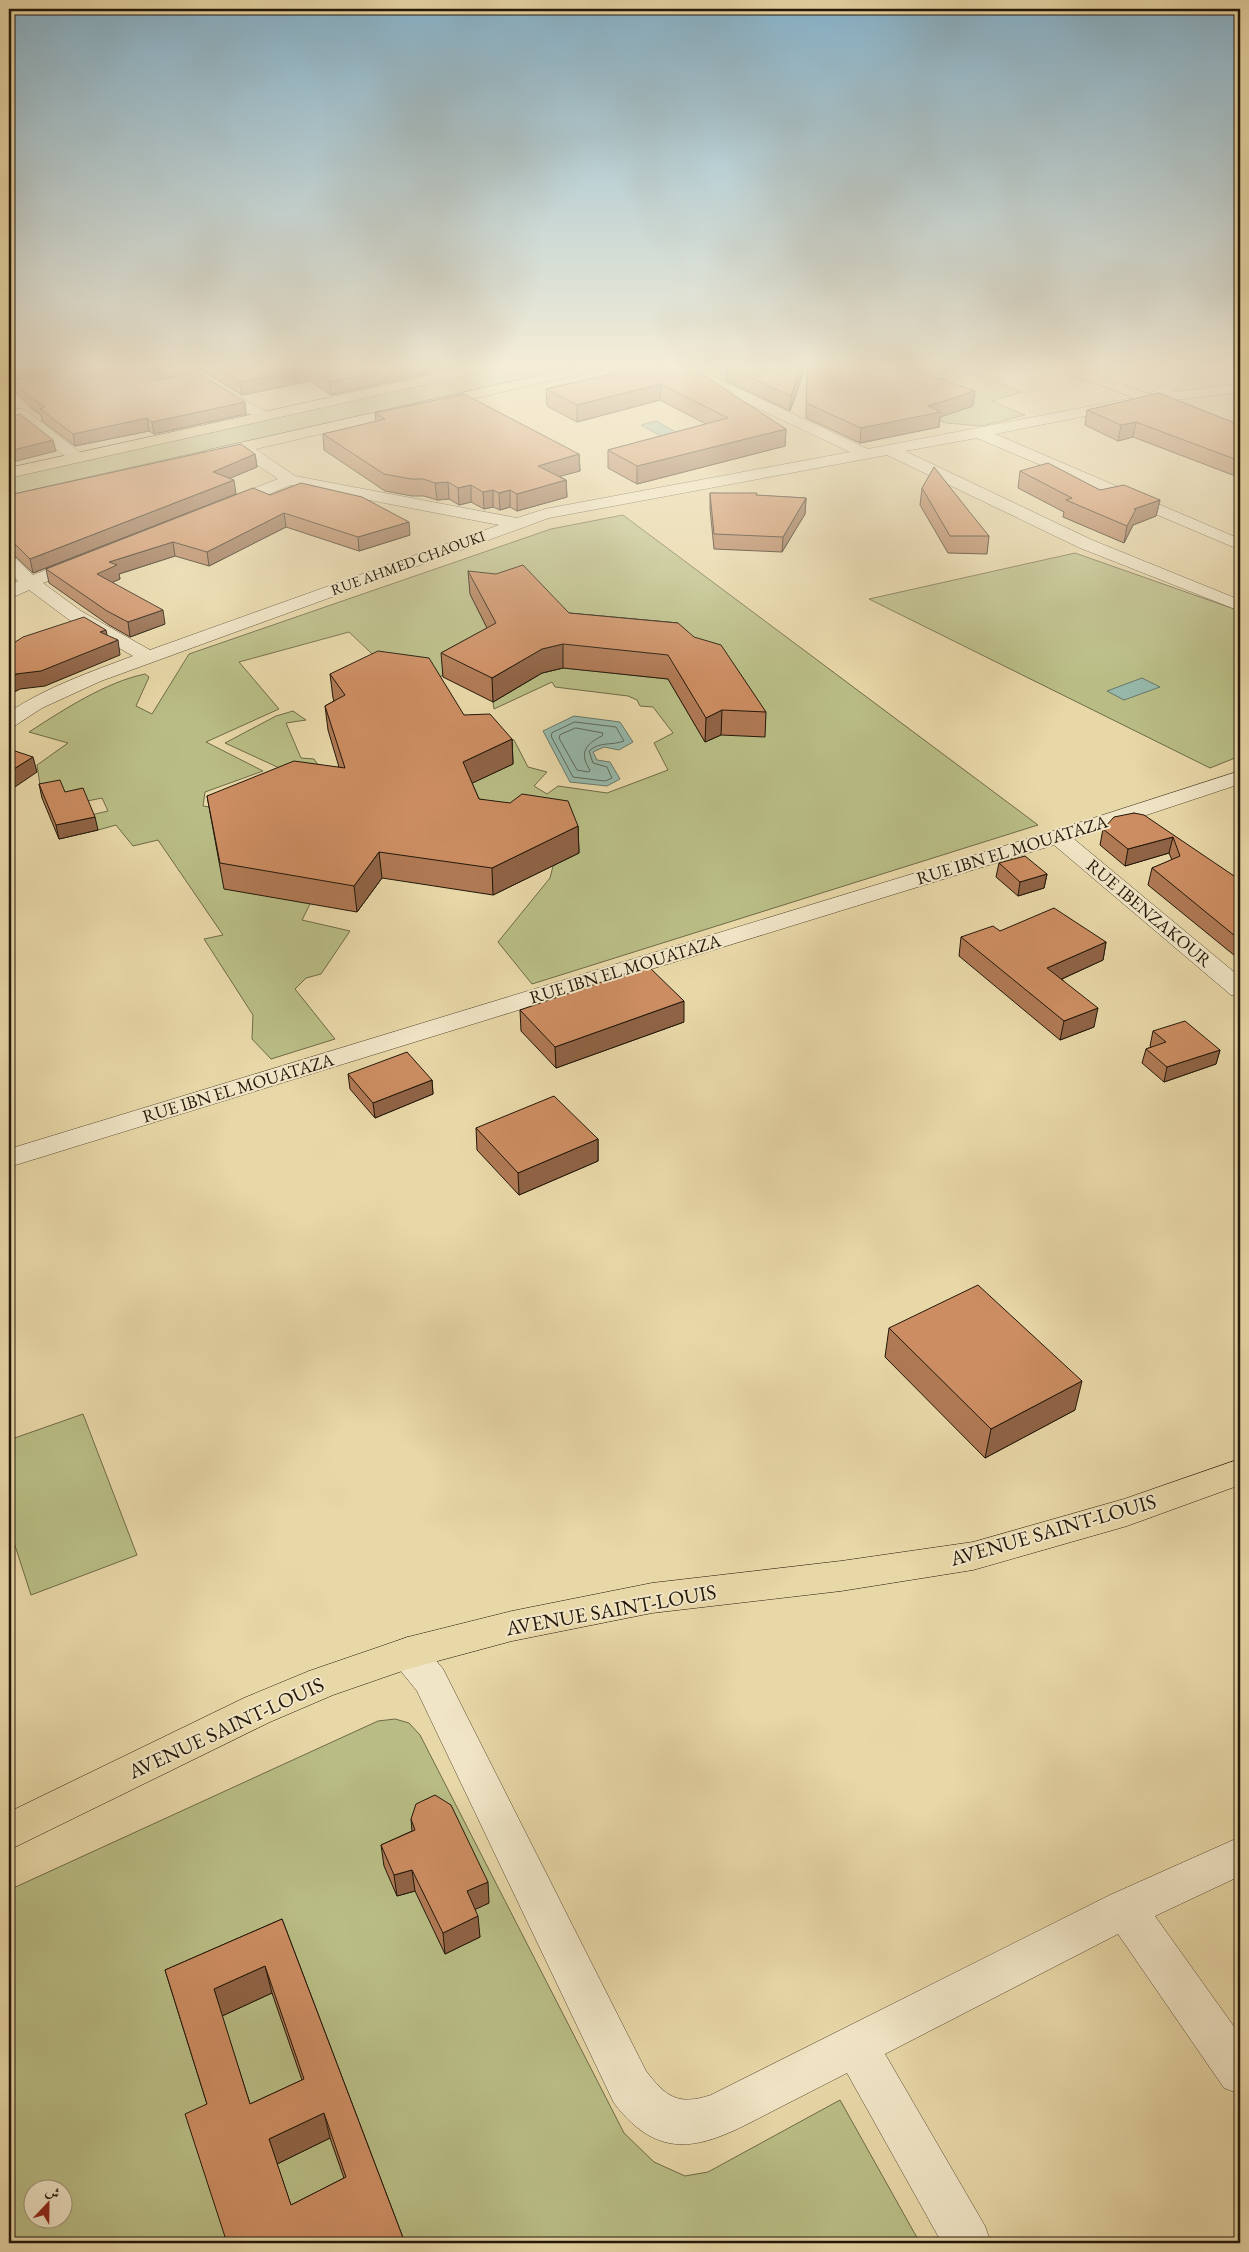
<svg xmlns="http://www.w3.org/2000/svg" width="1249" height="2252" font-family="'EB Garamond',Amiri,serif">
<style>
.green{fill:#b9bd85;stroke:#6e6a47;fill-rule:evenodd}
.water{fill:#97b9ab;stroke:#68786a}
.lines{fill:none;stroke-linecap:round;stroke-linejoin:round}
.shore{stroke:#5c685a;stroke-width:1}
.minor-casing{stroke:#544730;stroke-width:1}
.major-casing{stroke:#221709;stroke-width:1}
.minor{fill:#f0e5c6;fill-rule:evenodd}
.major{fill:#e8d7a7;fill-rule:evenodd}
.wall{fill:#af7954;stroke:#221709;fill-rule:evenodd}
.shaded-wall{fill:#8f6345;stroke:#221709}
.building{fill:#cc8d62;stroke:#221709;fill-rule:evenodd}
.labels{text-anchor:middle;stroke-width:4;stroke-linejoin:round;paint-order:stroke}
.far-street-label{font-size:15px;fill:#221709;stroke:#f0e5c6}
.street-label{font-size:18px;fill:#221709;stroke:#f0e5c6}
.near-street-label{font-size:21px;fill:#221709;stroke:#f0e5c6}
</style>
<rect width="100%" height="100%" fill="#e8d7a7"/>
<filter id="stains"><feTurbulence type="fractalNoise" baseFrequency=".004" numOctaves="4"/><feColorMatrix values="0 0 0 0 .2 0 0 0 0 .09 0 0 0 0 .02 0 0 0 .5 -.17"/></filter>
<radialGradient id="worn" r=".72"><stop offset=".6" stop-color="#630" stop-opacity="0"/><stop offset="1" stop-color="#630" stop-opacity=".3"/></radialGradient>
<path class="green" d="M515,363H593L9,495V477Z
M682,363H741L760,371V388L744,392Z
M958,366L1022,392L992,401L1025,415L982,426L946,423L868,388Z
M623,515L1038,825L532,984L498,942L550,878L553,866L579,852L511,829L464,787L496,735L514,740L528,767L547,772L534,786L547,794L558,786L607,793L668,770L654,743L673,733L653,707L640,706L637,700L628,696L555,687L552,682L494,709L493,702L542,673L563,668L668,679L705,742L720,669L470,594L497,647L430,682L388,669L349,632L239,662L279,709L206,742L263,771L205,792L203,806L237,811L310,904L302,920L350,931L321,974L306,978L295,989L335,1039L271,1059L252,1039L253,1015L204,939L223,935L158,840L133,846L116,825L98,830L91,815L108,811L102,798L68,805L42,798L37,765L68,743L29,732C63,710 106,682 145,674L149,677L136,706L152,714L189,654L551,529Z
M1075,553L1240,611V756L1210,768L869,599Z
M293,711L306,720L286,723L301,758L314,759L318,765L299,777L225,743L276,716Z
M83,1414L137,1555L31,1595L9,1527V1440Z
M395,1719L409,1723L420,1735L624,2133L654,2162L685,2176L708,2172L840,2100L920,2243H9V1890L378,1721ZM32,2190H62V2220H32Z"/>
<path class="water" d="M656,421L676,432L661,436L641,425Z
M1142,678L1160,687L1124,700L1107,691Z
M574,716L620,722L633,742L619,750L604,747L593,752L597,760L610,762L620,779L607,786L570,782L543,731Z"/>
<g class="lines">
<path class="shore" d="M575,722L616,727L624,741C611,746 600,741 589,751L593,763L607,767L612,778L605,781L573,777L551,736L552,733Z
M576,728L603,733L602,736C585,744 579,754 590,770L589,772L577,770L559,738L560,735Z"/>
<defs>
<path id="minor" d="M111,363H137L130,367L9,391V383Z
M411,363H428L450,376L443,380L413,366Z
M666,363H684L868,449L1148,395L1171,380L1186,363H1200L1190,377L1173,392L1240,384V392L1150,403L995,434L1240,539V550L977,438L905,451L1092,540L1240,600V611L1080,548L887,455L549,518L101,681L42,708L16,725L9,727V712C47,687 90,672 133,656L68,619L29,590L9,599V587L18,581L9,572V557L15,558L33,575L77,558H89L92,562L89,566L43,583L81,611L150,650L499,525L291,485L233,509H221L219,505L221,501L278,479L236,450L234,447L236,444H248L295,476L517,518L545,509L850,452L668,366Z
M213,382L268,413L271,416L268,419H258L208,389L206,386Z
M22,409L27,411L83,455L85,458L83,461H71L18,419L9,418V410Z
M1240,771V784L1074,839L1240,977V997L1231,995L1054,845L9,1167V1149L1050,832Z
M408,1637L421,1642L443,1669L646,2071C666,2097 678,2106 711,2095L1110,1895L1240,1837V1876L1155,1916L1240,2035V2094L1224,2088L1118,1934L885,2054L985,2226L991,2243H942L847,2073C820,2087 792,2101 765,2115C706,2146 662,2166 614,2103L417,1691L395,1664L390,1653L395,1642Z"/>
<path id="major" d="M486,363H510L503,367L9,478V468Z
M594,363H618L611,367L208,460L202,458L200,455L202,452L208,450Z
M1047,363H1066L1240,428V438L1049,366Z
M1240,1459V1485L1127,1526L973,1570L841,1591L652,1613L512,1641L408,1669L333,1695L270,1722L9,1850V1812L244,1698L309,1671L408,1637L512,1611L652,1583L841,1561L973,1542L1124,1499Z"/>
</defs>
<use href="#minor" class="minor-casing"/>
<use href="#major" class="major-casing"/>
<use href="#minor" class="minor"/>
<use href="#major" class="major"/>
</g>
<path class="wall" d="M9,363L155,381L246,414L154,434L149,431L75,446L42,421L41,415L32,409L15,392Z
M136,363H425L426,374L331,395L310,381L242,395L205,372L200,371L158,380L137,366Z
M431,363H471L441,369Z
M807,363L790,411L727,381L728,367Z
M807,363H959L920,372L973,406L940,417L939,427L860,443L806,418Z
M634,369L786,429L785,446L637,484L608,468V450L706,424L660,400L577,422L547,406L546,389Z
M1087,410L1240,425V476L1238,477L1133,437L1118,441L1085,425Z
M375,413L579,454L580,471L559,476L566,480L567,497L517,511L510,507L500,510L493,507L484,509L471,502L459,505L449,499L437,500L424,496H412L385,491L324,450L323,434L376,422Z
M255,454L257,467L230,478L236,494L33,573L16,557L9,556V495Z
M1020,471L1100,490L1160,500L1156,516L1133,525L1124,543L1063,517L1064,512L1018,488Z
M922,488L989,536L987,554L948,553L920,505Z
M710,493L806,498L805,514L782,552L714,549L710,508Z
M270,495L410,535L359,551L286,527L209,566L175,556L119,574L120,579L112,582L165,624L130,637L109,625L49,583L46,569Z
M468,571L569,613L678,623L766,712L765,737L721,735L705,742L668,679L563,668L542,673L493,702L443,677L441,653L487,628L470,594Z
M330,674L464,715L512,739L513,764L472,783L479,799L578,826L579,853L493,895L382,878L357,912L224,889L207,796L339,767L328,730L325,706L334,701L333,698Z
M39,784L65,792L98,830L59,839L42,798Z
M1134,813L1240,880V960L1148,885L1152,868L1172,860L1169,853L1125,866L1100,845L1103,829Z
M999,863L1047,874L1044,888L1018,896L996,877Z
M1000,931L1106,942L1103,960L1062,979L1094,1027L1060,1040L959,956L961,937Z
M520,1010L684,1022L556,1068L521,1031Z
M1153,1031L1220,1050L1216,1064L1164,1082L1142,1063L1146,1049L1151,1047L1150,1046Z
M348,1074L432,1080L433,1094L375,1118L350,1089Z
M476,1128L598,1139V1161L519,1195L477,1150Z
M889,1328L1075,1410L985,1458L885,1357Z
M411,1819L489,1903L475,1909L480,1937L445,1954L415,1891L397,1896L384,1866L381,1845L412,1831Z
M282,1919L405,2243H227L207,2104L165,1970ZM272,1993L302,2080L250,2104L222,2016ZM330,2138L344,2178L291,2205L277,2164Z"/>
<path class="shaded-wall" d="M36,363H104L9,381V368Z
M178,363H198L200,371L158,380L156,367Z
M419,363H425L426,374L331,395L329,382Z
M441,363H471L441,369Z
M803,363H807L790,411L791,396Z
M902,363H959L896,378L897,364Z
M309,369L310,381L242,395L240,382Z
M661,384L660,400L577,422V405Z
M975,391L973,406L940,417L939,427L860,443L861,428Z
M245,402L246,414L154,434L152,422Z
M147,418L149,431L75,446L73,434Z
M1136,422L1133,437L1118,441L1121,425Z
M786,429L785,446L637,484V466Z
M53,440L56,451L9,463V451Z
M255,454L257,467L214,485L213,472Z
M579,454L580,471L539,482L538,466Z
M1240,466V476L1238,477Z
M234,480L236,494L33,573L30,559Z
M566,480L567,497L517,511V494Z
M448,482L449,499L437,500L435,483Z
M471,485V502L459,505L458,488Z
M493,490V507L484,509L483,492Z
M510,490V507L500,510L499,493Z
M806,498L805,514L782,552L783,537Z
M1160,500L1156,516L1133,525L1124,543L1127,526L1134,509Z
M284,513L286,527L209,566L207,552Z
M409,522L410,535L359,551L358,537Z
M173,542L175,556L119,574L120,579L100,588L97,574L109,562Z
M12,566L15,581L9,586V569Z
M163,610L165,624L130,637L128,622Z
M106,630L109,644L118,640L120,655L45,686L20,689L9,695V678L100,632Z
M563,644V668L542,673L493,702L492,678L542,649Z
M722,710L721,735L705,742L706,718Z
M512,739L513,764L464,787L463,762Z
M33,757L37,772L9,791V772Z
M95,817L98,830L59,839L56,825Z
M578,826L579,853L493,895L492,868Z
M1173,837L1169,853L1125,866L1128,849Z
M379,852L382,878L357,912L354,886Z
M1047,874L1044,888L1018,896L1020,882Z
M1106,942L1103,960L1044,987L1047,968Z
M684,1001V1022L556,1068L555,1047Z
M1098,1008L1094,1027L1060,1040L1064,1021Z
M1220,1050L1216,1064L1164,1082L1167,1067Z
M432,1080L433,1094L375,1118L373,1103Z
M598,1139V1161L519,1195L518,1173Z
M1082,1381L1075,1410L985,1458L991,1429Z
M412,1870L415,1891L397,1896L394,1875Z
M488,1882L489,1903L470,1912L467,1891Z
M478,1916L480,1937L445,1954L443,1933Z
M265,1966L272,1993L222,2016L214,1989Z
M324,2113L330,2138L277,2164L269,2139Z"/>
<path class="building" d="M9,363H36L9,368Z
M101,363H123L155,381L196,372L245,402L152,422L147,418L73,434L40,409L45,407L30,397L13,380Z
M149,363H178L156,367Z
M209,363H419L329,382L309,369L240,382Z
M674,363H676L694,372L697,371L786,429L637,466L608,450L728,418L661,384L577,405L546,389L634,369L641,371Z
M748,363H803L791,396L728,367Z
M808,363H902L897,364L975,391L928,406L941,412L861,428L806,403Z
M1159,393L1240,425V461L1136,422L1121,425L1087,410Z
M464,394L579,454L538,466L566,480L517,494L510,490L499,493L493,490L483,492L471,485L458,488L448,482L435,483L423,479H411L384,474L323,434L385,419L375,413Z
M20,414L53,440L9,451V417Z
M241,444L255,454L213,472L234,480L30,559L13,542H9V495Z
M1048,463L1100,490L1124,485L1160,500L1134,509H1136L1127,526L1066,500L1072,498L1020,471Z
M934,467L968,510L989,536H950L922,488Z
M301,483L362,497L409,522L358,537L284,513L207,552L173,542L109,562L117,565L97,574L163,610L128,622L107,611L46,569L253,488L270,495Z
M710,493H757L756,495L806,498L783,537L714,534Z
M9,563L12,566L9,569Z
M523,565L569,613L678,623L694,637L721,645L766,712L722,710L706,718L668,655L563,644L542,649L492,678L441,653L496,623L468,571L496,574Z
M84,617L106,630L100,632L118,640L41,671L16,674L9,678V646L23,637Z
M378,651L429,658L464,715L490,714L512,739L463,762L479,799L510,803L522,794L568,801L578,826L492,868L379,852L354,886L220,863L207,796L294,761L345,768L325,706L345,695L330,674Z
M9,749L33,757L9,772Z
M60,780L65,792L83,788L95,817L56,825L39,784Z
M1134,813L1144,815L1240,880V940L1152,868L1180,856L1173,837L1128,849L1103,829L1114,817Z
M1025,856L1047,874L1020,882L999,863Z
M1054,908L1106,942L1047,968L1098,1008L1064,1021L961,937L993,926L1000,931Z
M648,966L684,1001L555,1047L520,1010Z
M1185,1021L1220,1050L1167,1067L1146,1049L1166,1042L1153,1031Z
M407,1052L432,1080L373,1103L348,1074Z
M554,1096L598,1139L518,1173L476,1128Z
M978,1285L1082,1381L991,1429L889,1328Z
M435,1795L451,1805L488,1882L467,1891L478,1916L443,1933L412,1870L394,1875L381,1845L415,1830L411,1819L416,1804Z
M282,1919L405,2243H227L185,2114L207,2104L165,1970ZM265,1966L304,2079L250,2104L214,1989ZM324,2113L346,2177L291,2205L269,2139Z"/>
<linearGradient id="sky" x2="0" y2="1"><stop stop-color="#87b6d0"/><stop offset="0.54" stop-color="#f5edd7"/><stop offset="1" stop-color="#f5edd7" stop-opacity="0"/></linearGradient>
<rect width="1249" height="678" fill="url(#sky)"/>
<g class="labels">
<g class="far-street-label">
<text transform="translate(408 563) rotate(-20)" y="5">RUE AHMED CHAOUKI</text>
</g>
<g class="street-label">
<text transform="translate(1012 850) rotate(-17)" y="6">RUE IBN EL MOUATAZA</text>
<text transform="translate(1149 913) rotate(40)" y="6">RUE IBENZAKOUR</text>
<text transform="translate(625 969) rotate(-17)" y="6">RUE IBN EL MOUATAZA</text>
<text transform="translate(238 1088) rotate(-17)" y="6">RUE IBN EL MOUATAZA</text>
</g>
<g class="near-street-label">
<text transform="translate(1053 1530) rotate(-16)" y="7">AVENUE SAINT-LOUIS</text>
<text transform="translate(611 1610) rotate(-10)" y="7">AVENUE SAINT-LOUIS</text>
<text transform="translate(226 1728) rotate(-25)" y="7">AVENUE SAINT-LOUIS</text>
</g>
</g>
<rect width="1249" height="2252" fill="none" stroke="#e8d7a7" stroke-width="30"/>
<rect x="10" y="10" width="1229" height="2232" fill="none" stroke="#221709" stroke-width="2.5"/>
<rect x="15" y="15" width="1219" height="2222" fill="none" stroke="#221709"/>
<g transform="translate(48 2204) rotate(22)"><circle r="24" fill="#f0e5c6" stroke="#9e937a"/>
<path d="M0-4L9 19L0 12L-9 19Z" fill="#8f2418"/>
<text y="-8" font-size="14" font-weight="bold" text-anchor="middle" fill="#221709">ش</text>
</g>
<rect width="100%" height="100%" filter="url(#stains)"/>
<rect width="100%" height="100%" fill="url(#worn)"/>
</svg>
